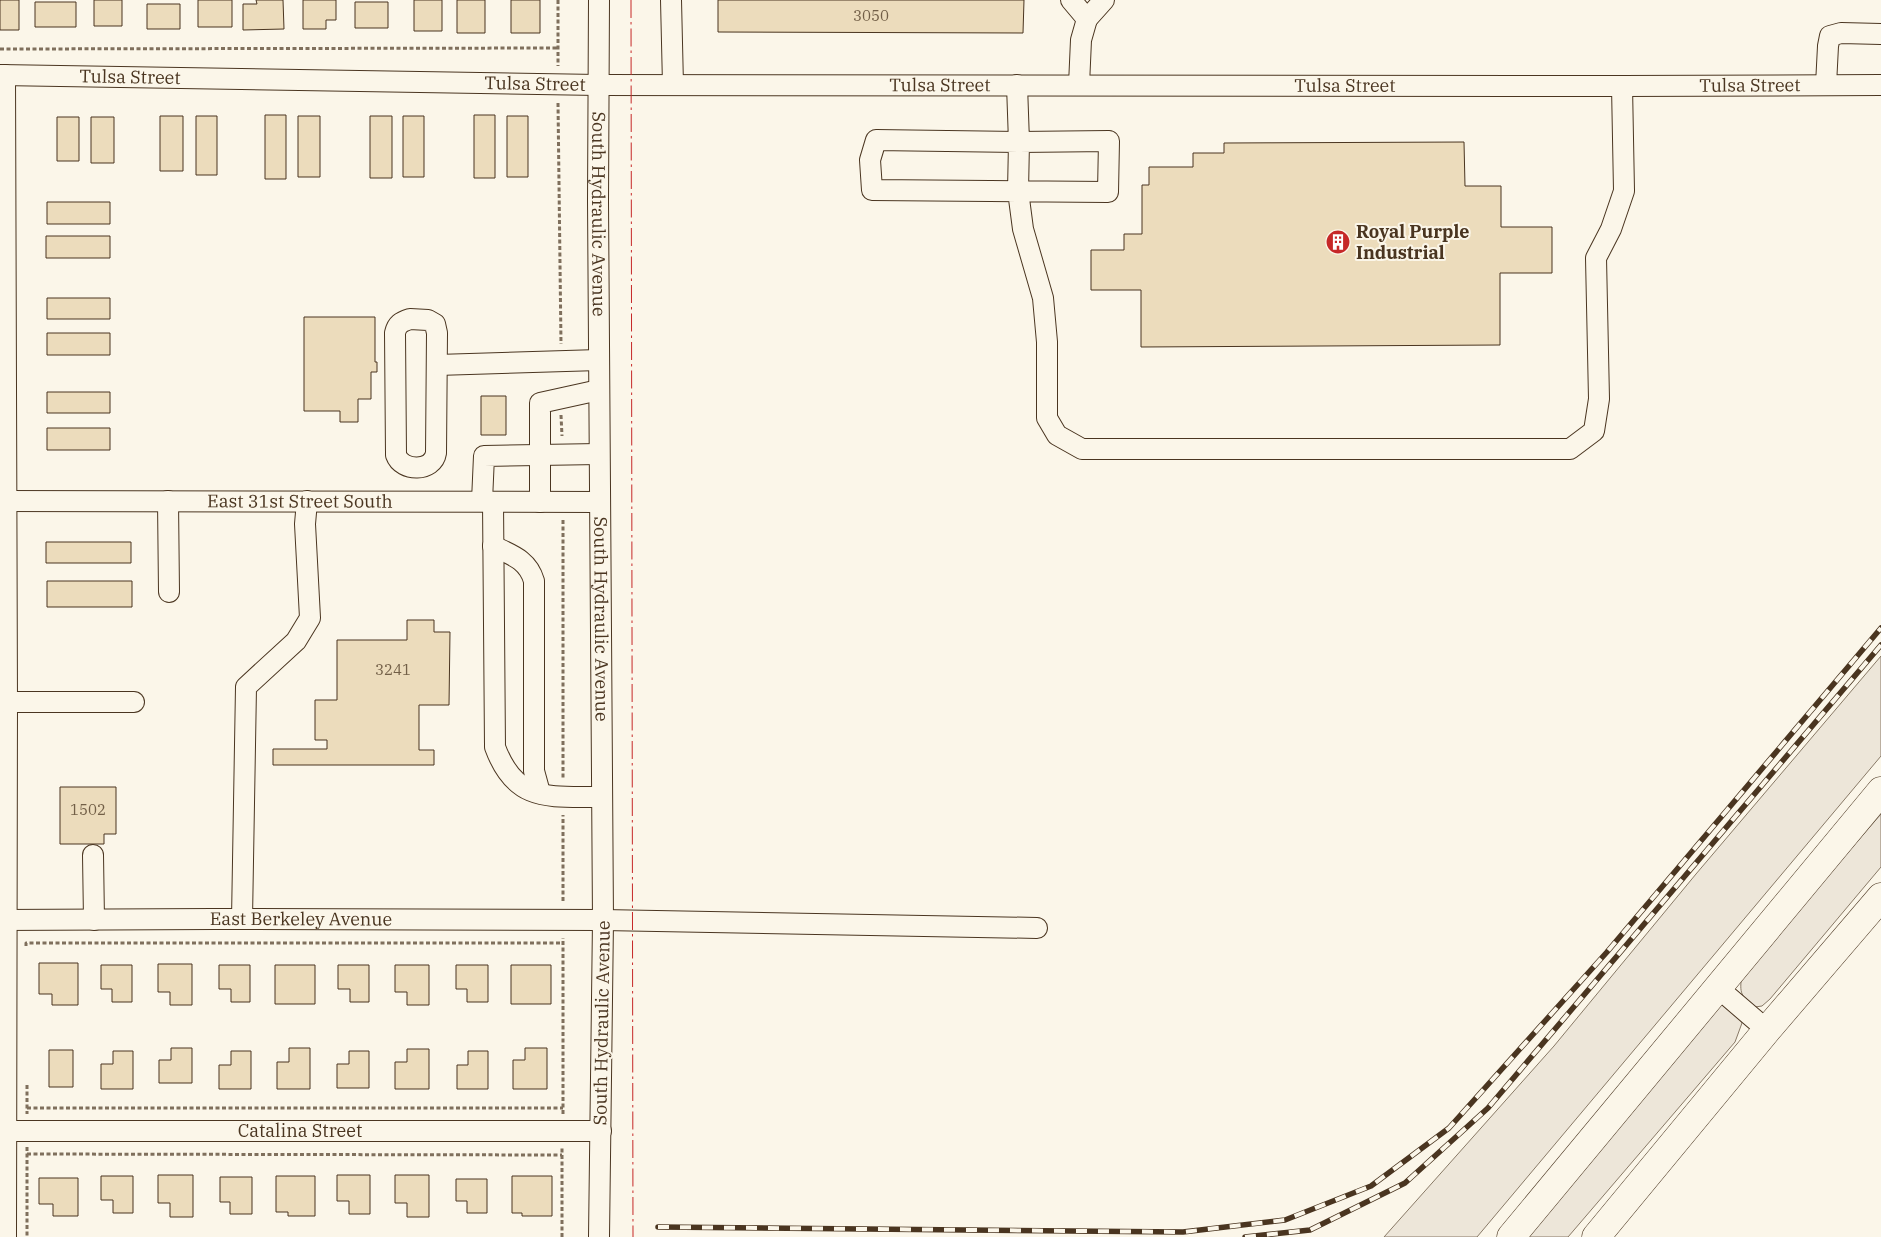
<svg xmlns="http://www.w3.org/2000/svg" width="1881" height="1237" font-family="'IBM Plex Serif',serif">
<style>
.green{fill:#ede6d9;stroke:#887966}
.building{fill:#ecdcbc;stroke:#4a3520}
.lines{fill:none;stroke-linecap:round;stroke-linejoin:round}
.minor-casing{stroke:#4a3520;stroke-width:22}
.highway-casing{stroke:#4a3520;stroke-width:29}
.path{stroke:#7f6f5c;stroke-width:3;stroke-dasharray:4 2.5;stroke-linecap:butt}
.minor{stroke:#fbf6e9;stroke-width:20}
.highway{stroke:#fbf6e9;stroke-width:28}
.rail-casing{stroke:#4a3520;stroke-width:5.5}
.rail{stroke:#fbf6e9;stroke-width:4;stroke-dasharray:11;stroke-linecap:butt}
.power{stroke:#c62828;stroke-width:1;stroke-dasharray:18 4 2.5 4;stroke-linecap:butt}
.labels{text-anchor:middle;stroke-width:4;stroke-linejoin:round;paint-order:stroke}
.number-label{font-size:15px;fill:#725f47}
.street-label{font-size:18px;fill:#4a3520;stroke:#fbf6e9}
.poi-label{font-size:18px;font-weight:bold;fill:#4a3520;stroke:#fbf6e9;text-anchor:start}
</style>
<rect width="100%" height="100%" fill="#fbf6e9"/>
<path class="green" d="M1881,656V756L1477,1237H1384L1554,1046L1696,874Z
M1881,814V867L1770,999L1762,1006L1755,1007C1741,997 1739,993 1742,975Z
M1726,1004L1738,1015L1742,1023L1735,1042L1568,1237H1523L1719,1005Z"/>
<path class="building" d="M0,0H19V30H0Z
M94,0H122V26H94Z
M198,0H232V27H198Z
M256,0H283L284,29L243,30V4H257Z
M303,0H336V20H326V29H303Z
M414,0H442V31H414Z
M457,0H485V33H457Z
M511,0H540V33H511Z
M718,0H1024L1023,33L718,32Z
M35,2H76V27H35Z
M355,2H388V28H355Z
M147,4H180V29H147Z
M265,115H286V179H265Z
M474,115H495V178H474Z
M160,116H183V171H160Z
M196,116H217V175H196Z
M298,116H320V177H298Z
M370,116H392V178H370Z
M403,116H424V177H403Z
M507,116H528V177H507Z
M57,117H79V161H57Z
M91,117H114V163H91Z
M1464,142L1465,186H1501V227H1552V273H1500V345L1141,347V290H1091V250H1124V234H1142V185H1149V167H1193V153H1224V143Z
M47,202H110V224H47Z
M46,236H110V258H46Z
M47,298H110V319H47Z
M304,317H375V362H377V372H371V399H358V422H340V411H304Z
M47,333H110V355H47Z
M47,392H110V413H47Z
M481,396H506V435H481Z
M47,428H110V450H47Z
M46,542H131V563H46Z
M47,581H132V607H47Z
M407,620H434V632H450L449,705H419V750H434V765H273V749H327V740H315V700H337V640H407Z
M60,787H116V834H104V844H60Z
M39,963H78V1005H52V994H39Z
M158,964H192V1005H170V992H158Z
M101,965H132V1002H112V989H101Z
M219,965H250V1002H231V989H219Z
M275,965H315V1004H275Z
M338,965H369V1002H350V989H338Z
M395,965H429V1005H407V992H395Z
M456,965H488V1002H467V989H456Z
M511,965H551V1004H511Z
M171,1048H192V1083H159V1060H171Z
M289,1048H310V1089H277V1062H289Z
M525,1048H547V1089H513V1060H525Z
M407,1049H429V1089H395V1062H407Z
M49,1050H73V1087H49Z
M113,1051H133V1089H101V1064H113Z
M231,1051H251V1089H219V1065H231Z
M349,1051H369V1088H337V1064H349Z
M468,1051H488V1089H457V1065H468Z
M158,1175H193V1217H170V1203H158Z
M337,1175H370V1214H349V1201H337Z
M395,1175H429V1217H407V1203H395Z
M101,1176H133V1213H113V1200H101Z
M276,1176H315V1216H288V1212H276Z
M512,1176H552V1216H522V1213H512Z
M220,1177H252V1214H230V1202H220Z
M39,1178H78V1216H53V1204H39Z
M456,1179H487V1213H467V1201H456Z"/>
<g class="lines">
<defs>
<g id="minor">
<path id="s1" d="M599,0L598,201L603,920L599,1237"/>
<path d="M671,0L673,85"/>
<path d="M1071,0L1087,19L1104,0"/>
<path id="s2" d="M0,75L598,85L1622,86L1881,85"/>
<path d="M5,75L7,702L6,1237"/>
<path d="M1017,85L1019,142L876,140L870,160L872,190C951,191 1029,191 1108,192L1109,141L1019,142L1018,191L1023,229L1043,298L1047,342V418L1057,435L1082,449H1570L1594,431L1599,399L1596,258L1611,229L1624,191L1622,86"/>
<path d="M1079,85L1081,40L1087,19"/>
<path d="M1826,85L1828,46L1830,36L1841,33L1881,34"/>
<path d="M410,319L428,320L435,324L437,333L436,453C433,472 402,472 396,455L395,333C397,324 401,322 410,319Z"/>
<path d="M437,365L599,360"/>
<path id="s3" d="M0,501L600,502"/>
<path d="M168,501L169,592"/>
<path d="M482,501L484,456L599,454"/>
<path d="M493,502L495,747C516,804 550,796 602,797"/>
<path d="M540,502V403L599,390"/>
<path d="M493,546C512,555 528,560 534,581V771L540,793"/>
<path d="M7,702H134"/>
<path d="M93,855L94,920"/>
<path d="M242,919L246,687L296,641L310,618L305,524L307,501"/>
<path id="s4" d="M0,920L213,919L603,920L1037,928"/>
<path d="M1717,987L1767,1030"/>
<path id="s5" d="M0,1131H601"/>
</g>
<path id="highway" d="M1511,1237L1881,791
M1596,1237L1767,1030L1881,897"/>
</defs>
<use href="#minor" class="minor-casing"/>
<use href="#highway" class="highway-casing"/>
<path class="path" d="M558,0V66
M0,49L558,48
M558,103L561,344
M561,415L562,436
M563,520V779
M563,901V815
M26,946V943H563
M27,1085V1114
M27,1108H563
M563,1114V938
M27,1147V1237
M27,1154L562,1155
M562,1237V1148"/>
<use href="#minor" class="minor"/>
<use href="#highway" class="highway"/>
<defs>
<path id="rail" d="M658,1227L1183,1232L1285,1220L1371,1186L1449,1128L1607,952L1881,628
M1245,1237L1310,1230L1405,1183L1488,1108L1881,645"/>
</defs>
<use href="#rail" class="rail-casing"/>
<use href="#rail" class="rail"/>
<path class="power" d="M631,0L633,1237"/>
</g>
<defs>
<symbol id="building-disc" viewBox="-11 -11 22 22"><circle r="9.5" fill="#c62828" stroke="#fbf6e9"/><path d="M-4-6H4V6H1V3H-1V6H-4ZM-2.5-4.3h1.7v1.8h-1.7ZM.8-4.3h1.7v1.8H.8ZM-2.5-1h1.7V.8h-1.7ZM.8-1h1.7V.8H.8Z" fill="#fff"/></symbol>
</defs>
<g fill-rule="evenodd">
<use href="#building-disc" x="1324" y="228" width="28" height="28"/>
</g>
<g class="labels">
<g class="number-label">
<text x="871" y="21">3050</text>
<text x="393" y="675">3241</text>
<text x="88" y="815">1502</text>
</g>
<g class="street-label">
<text dy="6" stroke="none"><textPath href="#s2" startOffset="130">Tulsa Street</textPath></text>
<text dy="6" stroke="none"><textPath href="#s2" startOffset="535">Tulsa Street</textPath></text>
<text dy="6" stroke="none"><textPath href="#s2" startOffset="940">Tulsa Street</textPath></text>
<text dy="6" stroke="none"><textPath href="#s2" startOffset="1345">Tulsa Street</textPath></text>
<text dy="6" stroke="none"><textPath href="#s2" startOffset="1750">Tulsa Street</textPath></text>
<text dy="6" stroke="none"><textPath href="#s1" startOffset="214">South Hydraulic Avenue</textPath></text>
<text dy="6" stroke="none"><textPath href="#s3" startOffset="300">East 31st Street South</textPath></text>
<text dy="6" stroke="none"><textPath href="#s1" startOffset="619">South Hydraulic Avenue</textPath></text>
<text dy="6" stroke="none"><textPath href="#s4" startOffset="301">East Berkeley Avenue</textPath></text>
<text transform="translate(602 1023) rotate(-89)" y="6">South Hydraulic Avenue</text>
<text dy="6" stroke="none"><textPath href="#s5" startOffset="300">Catalina Street</textPath></text>
</g>
<g class="poi-label">
<text x="1356" y="238">Royal Purple<tspan x="1356" dy="21">Industrial</tspan></text>
</g>
</g>
</svg>
